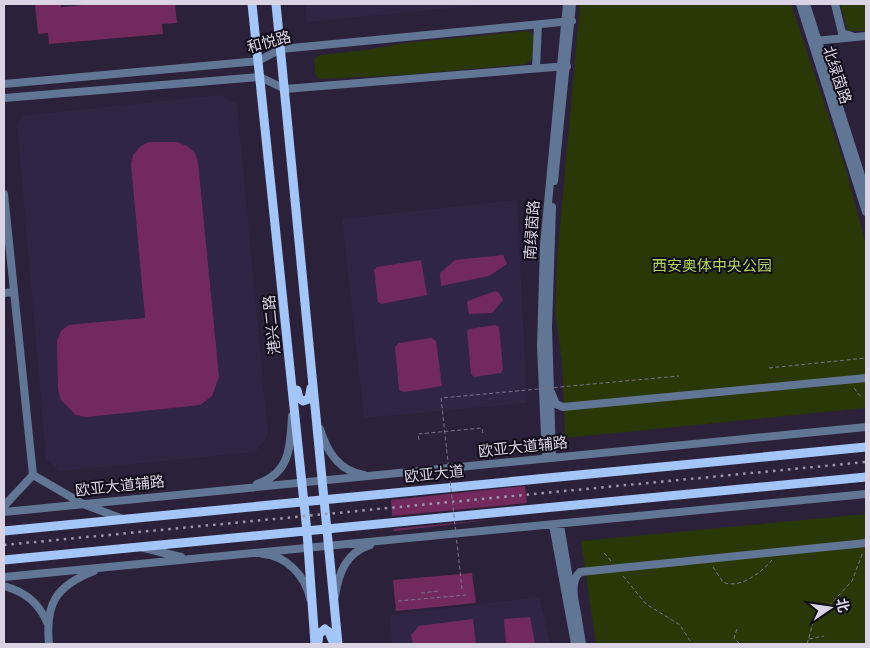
<svg xmlns="http://www.w3.org/2000/svg" width="870" height="648" font-family="'Fira Sans','Noto Sans SC',sans-serif">
<style>
.built{fill:#312545}
.green{fill:#2a3707}
.building{fill:#722a5e}
.lines{fill:none;stroke-linecap:round;stroke-linejoin:round}
.path{stroke:#7b7388;stroke-width:1;stroke-dasharray:4 2.5;stroke-linecap:butt}
.minor{stroke:#617594;stroke-width:8}
.major{stroke:#a3c5f8;stroke-width:9}
.rail{stroke:#a098ac;stroke-width:2.5;stroke-dasharray:2.5 5;stroke-linecap:butt}
.path-bridge{stroke:#7b7388;stroke-width:1;stroke-dasharray:4 2.5;stroke-linecap:butt}
.labels{text-anchor:middle;stroke-width:4;stroke-linejoin:round;paint-order:stroke}
.street-label{font-size:15px;fill:#d9d3e4;stroke:#110d18}
.park-label{font-size:15px;fill:#b1d45e;stroke:#110d18}
</style>
<rect width="100%" height="100%" fill="#2b213a"/>
<path class="built" d="M305,4H492L307,22Z
M220,95L237,104L268,435L255,452L59,471L46,458L17,124L22,116Z
M517,200L527,403L364,418L342,219Z
M539,597L550,644H392L390,615Z"/>
<path class="green" d="M580,4H791L845,166L866,245V408L565,438L562,361L555,312L557,260Z
M840,4H866V31H848Z
M528,31L534,37L532,59L526,64L404,75L319,79L315,74L314,59L320,55L366,50L404,43Z
M866,514V644H596L581,541Z"/>
<path class="building" d="M35,4H61V7L94,4H175L177,23L162,24L163,34L49,44L48,33L38,34Z
M149,142H177L187,146L195,153L198,162L219,377L212,396L200,405L86,417L76,415L61,400L58,389L57,341L61,331L69,325L77,324L145,318L131,164L133,155L141,146Z
M503,255L507,264L489,276L441,286L440,273L455,260Z
M421,260L427,295L381,304L378,302L374,270L377,267Z
M495,291L498,292L503,300L492,313L469,314L467,303L468,301Z
M495,325L499,327L503,369L501,373L474,377L471,374L467,331L469,329Z
M431,338L436,341L442,386L404,392L399,390L395,347L399,343Z
M525,486L527,503L392,516L391,500Z
M497,519L455,524L394,531L393,529Z
M472,573L476,603L396,611L393,580Z
M530,617L535,644H506L504,619Z
M473,619L476,644H413L411,635L419,626Z"/>
<g class="lines">
<path class="path" d="M769,368L866,358
M854,388L861,397
M419,440L418,434L482,428L483,434
M604,553L611,561
M713,567L723,582C739,590 762,572 772,560
M623,576L646,604L680,625L692,644
M421,593L439,591
M398,601L466,595
M737,629L734,638L740,644
M809,639L824,636
M807,644L813,623L852,581L863,552"/>
<path class="minor" d="M800,4L866,212
M806,4L866,191
M835,4L842,33L852,36
M814,41L866,36
M536,68L538,25
M4,84L258,61L281,49L572,21
M4,98L260,77L285,89L567,66
M554,181L572,4
M4,194L33,475L4,506
M552,207L548,327L552,458
M4,293L14,292
M551,392L556,404L563,407L866,378
M320,429C327,452 339,471 364,475
M546,458L541,346L544,245L567,4
M33,475L83,504L123,519
M257,484C291,473 290,446 292,416
M4,512L866,427
M553,525L575,644
M560,525L571,591
M144,548L181,557
M263,554C287,556 305,576 310,598
M4,577L866,494
M4,586C25,592 38,602 47,622
M335,596C339,572 346,553 370,545
M577,614L582,644
M578,619C576,605 568,583 580,572L866,543
M49,644C45,605 55,586 94,571"/>
<path class="major" d="M252,4L307,532L315,644
M276,4L338,644
M297,390L299,398L303,401L309,399L311,388
M4,531L866,447
M4,560L866,477
M318,642L319,634L325,629L329,632L334,644"/>
<path class="rail" d="M4,545L866,462"/>
<path class="path-bridge" d="M462,589L441,398L679,376"/>
</g>
<g class="labels">
<g class="street-label">
<text transform="translate(269 42) rotate(-15)" y="5">和悦路</text>
<text transform="translate(837 75) rotate(72)" y="5">北绿茵路</text>
<text transform="translate(532 230) rotate(-86)" y="5">南绿茵路</text>
<text transform="translate(272 325) rotate(-96)" y="5">港兴二路</text>
<text transform="translate(523 447) rotate(-6)" y="5">欧亚大道辅路</text>
<text transform="translate(434 474) rotate(-6)" y="5">欧亚大道</text>
<text transform="translate(120 486) rotate(-6)" y="5">欧亚大道辅路</text>
</g>
<g class="park-label">
<text x="712" y="271">西安奥体中央公园</text>
</g>
</g>
<rect width="870" height="648" fill="none" stroke="#d9d3e4" stroke-width="10"/>
<g transform="translate(830 608) rotate(77)" stroke="#110d18" stroke-width="4" paint-order="stroke">
<path d="M0-4L9 19L0 12L-9 19Z" fill="#d9d3e4"/>
<text y="-8" font-size="14" font-weight="bold" text-anchor="middle" fill="#d9d3e4">北</text>
</g>
</svg>
